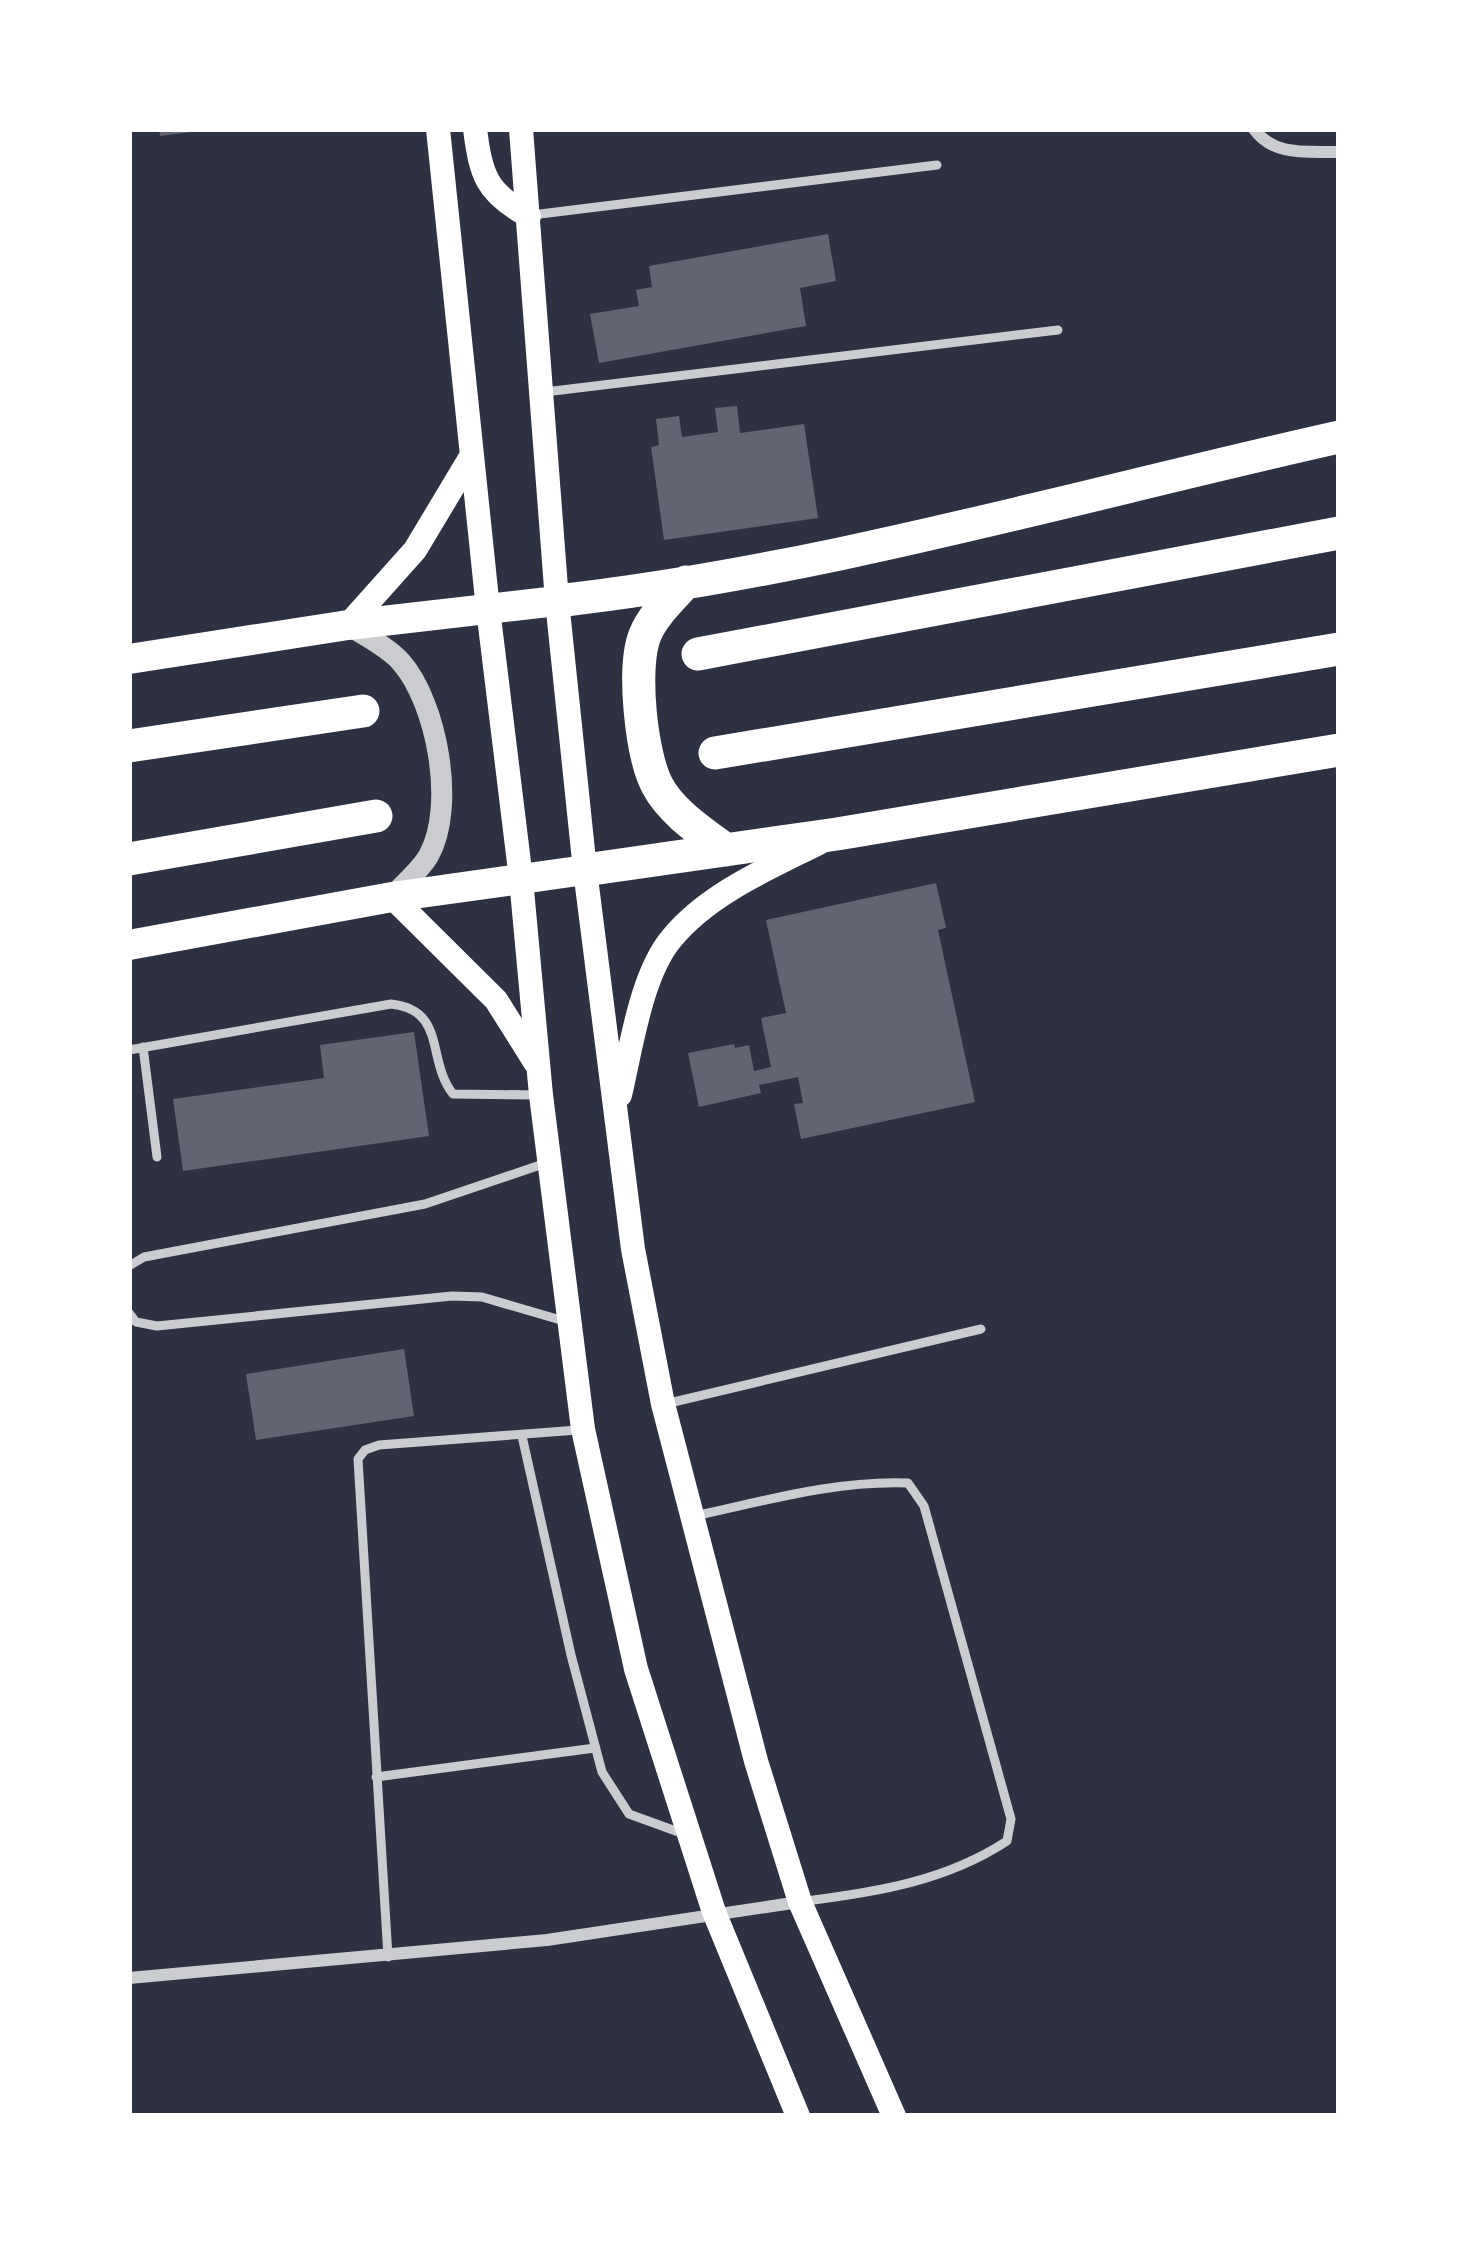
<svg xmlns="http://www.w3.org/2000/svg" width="1468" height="2245" font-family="'IBM Plex Serif',serif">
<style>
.building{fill:#626471}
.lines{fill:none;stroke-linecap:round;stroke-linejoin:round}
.service{stroke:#caccd0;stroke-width:9}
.minor{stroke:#caccd0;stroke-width:12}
.tertiary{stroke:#caccd0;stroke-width:21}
.secondary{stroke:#fff;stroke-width:24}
.primary{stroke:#fff;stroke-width:30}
.trunk{stroke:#fff;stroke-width:33}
</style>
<rect width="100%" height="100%" fill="#2d3142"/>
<path class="building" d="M159,129H192V132L160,136Z
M828,234L836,281L800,288L806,326L599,363L590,314L639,306L636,290L652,287L649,266Z
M737,406L740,433L804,424L818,518L664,540L651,447L659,445L656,419L679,416L682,437L718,432L715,408Z
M936,883L946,928L938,930L975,1102L801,1139L794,1104L803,1103L798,1077L759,1085L761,1093L699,1107L688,1053L734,1044L735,1048L749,1045L754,1071L771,1067L761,1018L786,1013L766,920Z
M414,1032L429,1136L183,1171L173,1099L324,1078L320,1045Z
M404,1349L414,1416L256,1440L246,1374Z"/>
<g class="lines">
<path class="service" d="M532,215L937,165
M545,392L1058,330
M143,1047L157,1157
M129,1050L391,1004C447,1010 426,1060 453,1094L541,1095
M129,1266L144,1257L425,1204L549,1162
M129,1313L136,1322L157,1326L452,1296L482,1297L564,1321
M665,1404L981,1329
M522,1436L571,1655L602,1772L629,1814L684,1834
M694,1516C764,1501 837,1480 908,1483L924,1506L1011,1819L1007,1841C946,1881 877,1892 806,1901
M376,1777L595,1748
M388,1957L358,1459L365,1450L379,1445L578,1430"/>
<path class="minor" d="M1254,129C1274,157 1308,151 1339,152
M129,1978L547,1940L799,1902"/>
<path class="tertiary" d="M348,625C365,636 388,647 401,662C437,703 456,806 429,855C421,870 403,884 392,897"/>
<path class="secondary" d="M438,129L488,609L521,879L541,1095L583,1429L636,1669L714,1912L798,2116
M475,129C481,175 486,193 529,216
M521,129L557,601L585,870L633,1249L663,1404L756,1761L800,1902L894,2116
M348,625L415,550L472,455
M392,897L496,1000L535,1062
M620,1095C631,1049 641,974 672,938C708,894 769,868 819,843"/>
<path class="primary" d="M129,659L348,625L557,601
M129,945L392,897L585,870"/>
<path class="trunk" d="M686,582C672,598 653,615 645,635C632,667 641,754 657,785C671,812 702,832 726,850
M557,601C822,571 1079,495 1339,437
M698,654L1339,533
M129,746L363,711
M715,753L1339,649
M129,859L376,816
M585,870L837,834L1339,750"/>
</g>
<rect width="1468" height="2245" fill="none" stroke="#ffffff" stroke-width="264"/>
</svg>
